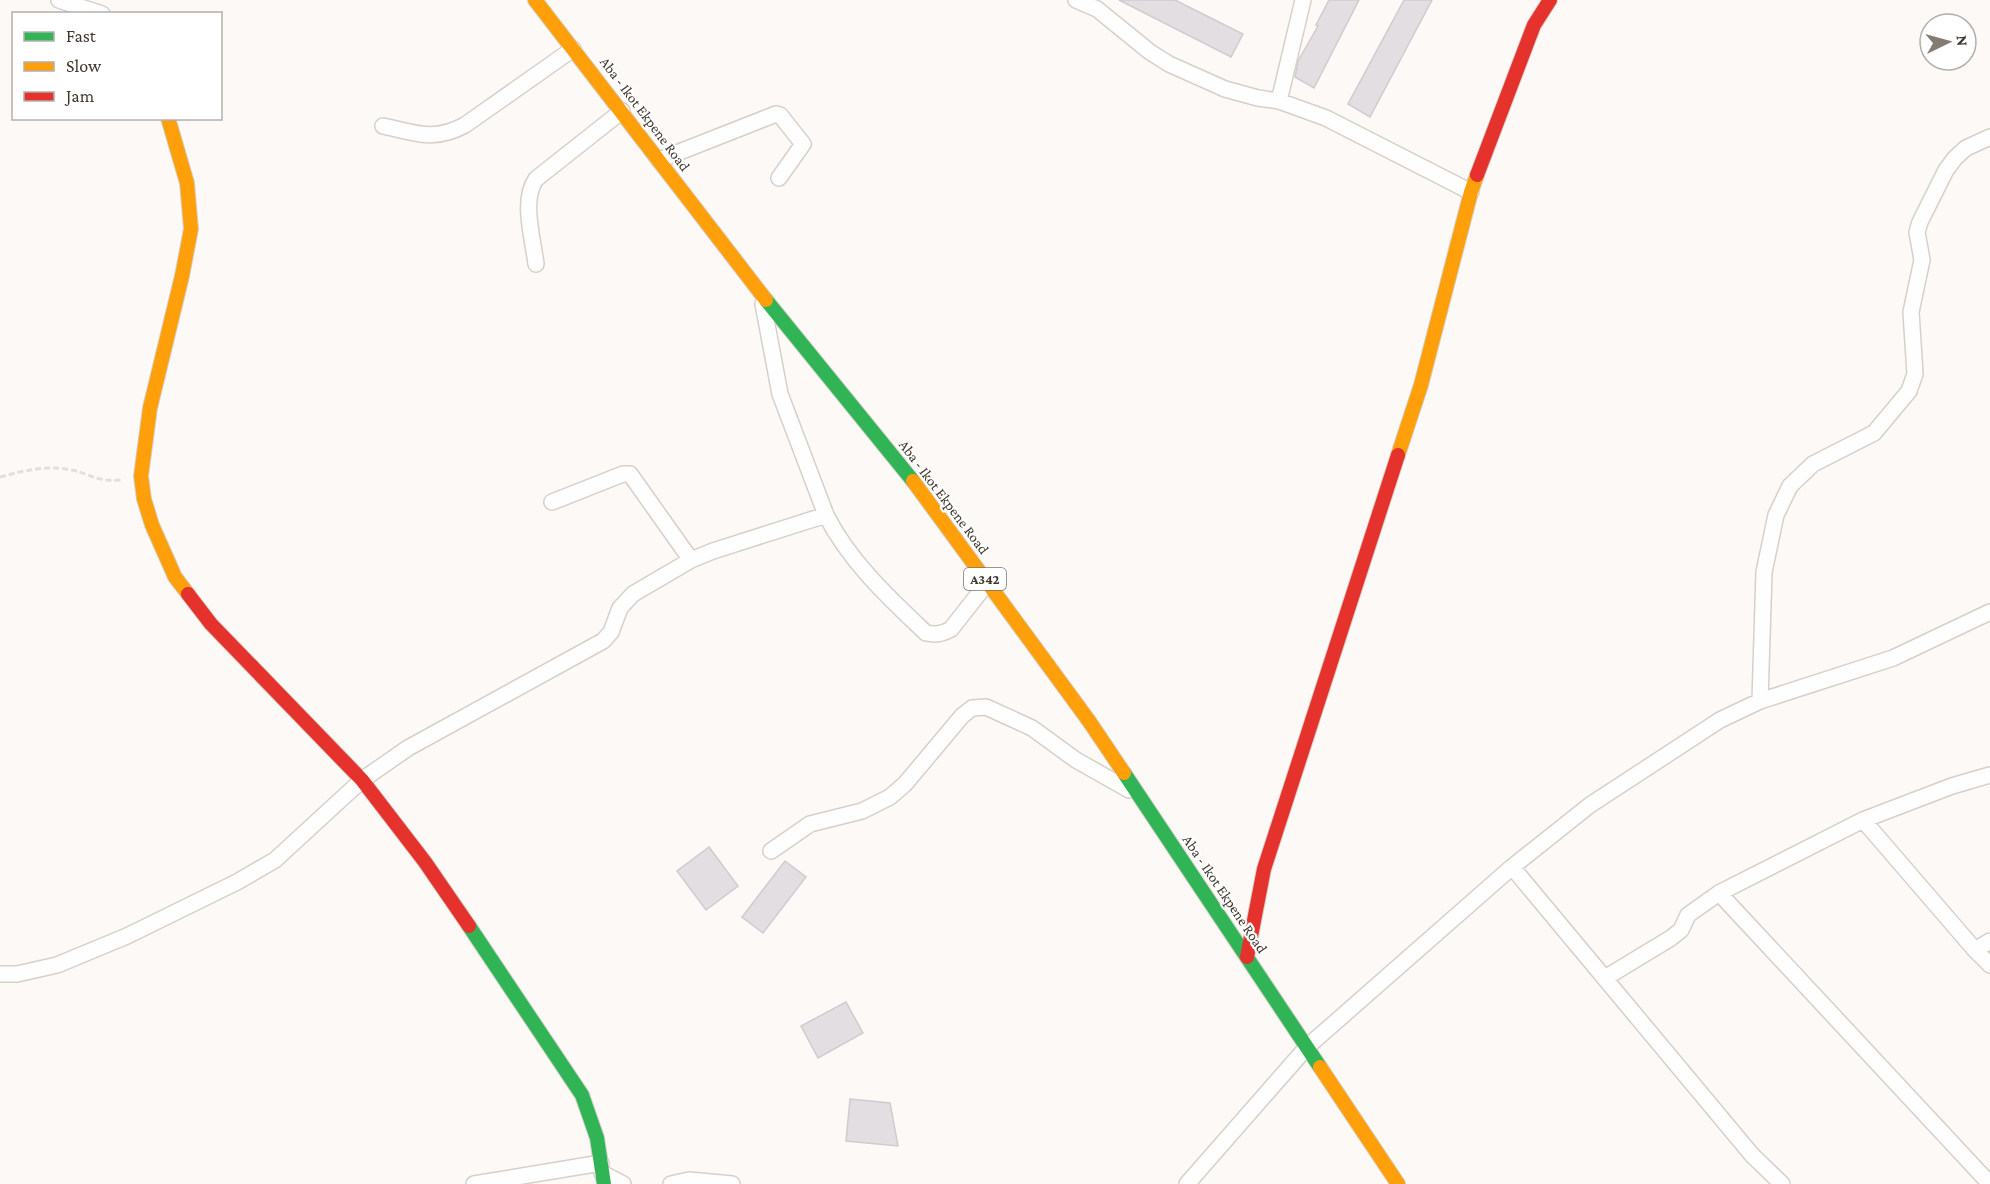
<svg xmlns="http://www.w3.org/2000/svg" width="1990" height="1184" font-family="'Crimson Pro',serif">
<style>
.building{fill:#e3dee1;stroke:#d0cbcf;stroke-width:1.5}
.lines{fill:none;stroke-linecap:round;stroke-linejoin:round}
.street-casing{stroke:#d6d0c9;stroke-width:18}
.fast-casing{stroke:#d6d0c9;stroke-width:16}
.slow-casing{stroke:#d6d0c9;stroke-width:16}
.jam-casing{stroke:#d6d0c9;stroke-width:16}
.path{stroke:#e1e0df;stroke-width:3;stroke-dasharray:6 3;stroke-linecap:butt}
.street{stroke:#fffefe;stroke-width:15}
.fast{stroke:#30b455;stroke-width:14}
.slow{stroke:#ff9f0a;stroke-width:14}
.jam{stroke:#e5322d;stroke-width:14}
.labels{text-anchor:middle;stroke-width:4.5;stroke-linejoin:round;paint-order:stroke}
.shield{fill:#fff;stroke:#79746c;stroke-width:1.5}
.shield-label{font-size:14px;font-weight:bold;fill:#40382d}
.street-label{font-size:15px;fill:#40382d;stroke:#fff}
</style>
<rect width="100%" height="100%" fill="#fcf9f6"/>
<path class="building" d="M1119,0H1175L1243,34L1231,57Z
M1329,0H1359L1314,88L1295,77L1298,61L1318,26L1316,25Z
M1404,0H1432L1370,117L1348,104Z
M709,847L738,886L706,910L677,871Z
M785,861L806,877L763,933L742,917Z
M846,1002L863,1033L818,1058L801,1026Z
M850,1099L890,1103L898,1146L846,1141Z"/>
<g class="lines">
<defs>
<path id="street" d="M59,0L102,14
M1076,0L1097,9L1150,52L1169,64L1225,89L1258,98L1279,101L1326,118L1471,192
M1279,101L1303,0
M383,126C417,133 433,142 465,125L573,49
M659,160L776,114L780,115L803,144L779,178
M536,264C533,239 521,200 536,179L622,111
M763,304L780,394L826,515C849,561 889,598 926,633C936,635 942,634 951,629L988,582
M552,502L623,474H630L691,560
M1760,701L1764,572L1776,515L1790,486L1813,464L1874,433L1909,391L1915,374L1911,312L1922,260L1917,232L1920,222L1946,170L1955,158L1966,148L1990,137
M1863,820L1975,950
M771,851L810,824L862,811L890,797L905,784L962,716L972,708L986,707L1032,728L1076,760L1129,790
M1512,867L1752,1155L1782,1184
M1719,893L1990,1184
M1990,941L1975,950L1990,965
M0,974H17L57,965L127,936L237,882L275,860L362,780L408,748L603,641L611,632L620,608L633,594L691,560L713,551L826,515
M1605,978L1671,938L1681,930L1688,915L1719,893L1863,820L1952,786L1990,775
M602,1173L623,1184
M474,1184L601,1163
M671,1184L689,1180L732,1184
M1187,1184L1307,1047L1512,867L1590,805L1720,720L1760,701L1893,658L1990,612"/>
<path id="fast" d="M766,300L913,481
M1124,773L1320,1067
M469,926L582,1095L597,1138L604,1184"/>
<path id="slow" d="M535,0L766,300
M168,118L187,183L191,229L182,276L150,408L141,476L144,499L152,525L175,577L188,594
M1398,455L1421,385L1471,192L1477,175
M913,481L1089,721L1124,773
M1320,1067L1398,1184"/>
<path id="jam" d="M1477,175L1534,25L1550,0
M188,594L211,624L362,780L425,862L469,926
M1247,957L1264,869L1398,455"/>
</defs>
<use href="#street" class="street-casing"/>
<use href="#fast" class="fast-casing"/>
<use href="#slow" class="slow-casing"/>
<use href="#jam" class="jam-casing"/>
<path class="path" d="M0,477C22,471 43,466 66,469C86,471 96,483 121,480"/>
<use href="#street" class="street"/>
<use href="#fast" class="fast"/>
<use href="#slow" class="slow"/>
<use href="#jam" class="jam"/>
</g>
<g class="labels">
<rect class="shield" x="964" y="568" width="42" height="22" rx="4.5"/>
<g class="shield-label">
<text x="985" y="584">A342</text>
</g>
<g class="street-label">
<text transform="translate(645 114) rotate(53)" y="5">Aba - Ikot Ekpene Road</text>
<text transform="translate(944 497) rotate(53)" y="5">Aba - Ikot Ekpene Road</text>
<text transform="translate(1225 894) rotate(56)" y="5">Aba - Ikot Ekpene Road</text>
</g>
</g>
<rect x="12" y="12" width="210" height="108" fill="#ffffff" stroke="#b3afab" stroke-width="1.5"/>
<rect x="24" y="32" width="30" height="9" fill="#30b455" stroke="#b3afab" stroke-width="1.5"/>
<text x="66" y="42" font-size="18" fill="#40382d">Fast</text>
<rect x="24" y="62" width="30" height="9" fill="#ff9f0a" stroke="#b3afab" stroke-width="1.5"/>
<text x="66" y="72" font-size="18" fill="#40382d">Slow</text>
<rect x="24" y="92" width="30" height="9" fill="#e5322d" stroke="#b3afab" stroke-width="1.5"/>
<text x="66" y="102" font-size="18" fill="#40382d">Jam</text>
<g transform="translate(1948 42) rotate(85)"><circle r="28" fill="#ffffff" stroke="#b3afab" stroke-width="1.5"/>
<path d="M0-4.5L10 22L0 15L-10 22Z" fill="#827c73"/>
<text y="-9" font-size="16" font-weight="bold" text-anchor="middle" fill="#40382d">N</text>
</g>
</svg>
